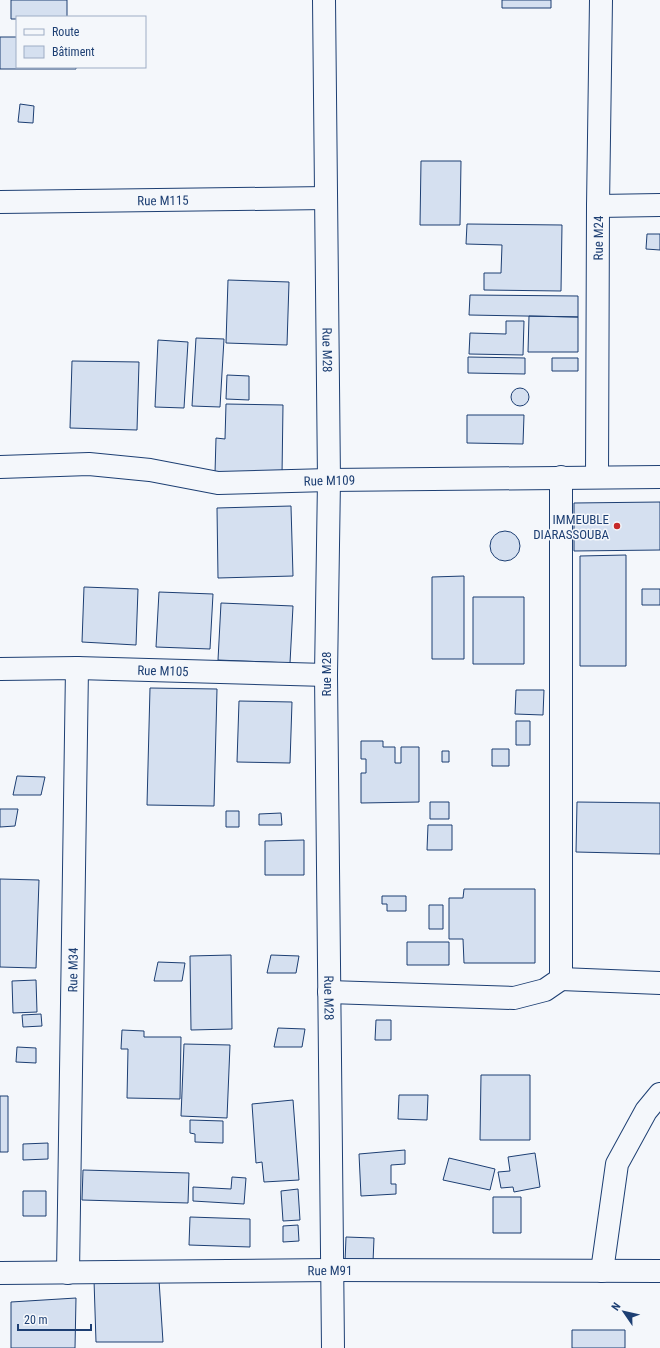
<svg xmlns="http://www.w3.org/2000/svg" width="660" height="1348" font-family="'Roboto Condensed',sans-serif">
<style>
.building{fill:#d5e0f0;stroke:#1d3f73}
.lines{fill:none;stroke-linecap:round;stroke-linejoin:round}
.minor-casing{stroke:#1d3f73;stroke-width:24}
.minor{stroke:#f4f7fb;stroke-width:22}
.poi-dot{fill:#c62828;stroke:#f4f7fb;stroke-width:1.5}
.labels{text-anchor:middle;stroke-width:3;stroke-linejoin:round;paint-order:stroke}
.street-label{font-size:13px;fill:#1d3f73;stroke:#f4f7fb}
.poi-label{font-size:13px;fill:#1d3f73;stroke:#f4f7fb;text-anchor:end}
</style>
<rect width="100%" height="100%" fill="#f4f7fb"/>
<path class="building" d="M11,0H67V17H17V19H11Z
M502,0H551V8H502Z
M0,37H17V67H76V69H0Z
M20,104L34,106L33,123L18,122Z
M421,161H461L460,225H420Z
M467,224L562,225L561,291L484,290V273H501L502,245L466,244Z
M647,234H660V250L646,249Z
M228,280L289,282L287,345L226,343Z
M470,295L578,296V317L469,315Z
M529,316L578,317V352H528Z
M506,321H524L523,355L469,354L470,333L506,334Z
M196,338L224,339L220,407L192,406Z
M158,340L188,342L184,408L155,407Z
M468,357L525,358V374L468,373Z
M552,358H578V371H552Z
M72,361L139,362L137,430L70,428Z
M227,375L249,376V400L226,399Z
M511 397a9 9 0 1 1 18 0a9 9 0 1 1-18 0Z
M226,404L283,405L282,475L215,473L216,438L225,439Z
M467,415H524L523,444L467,443Z
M660,502V550L574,551V503Z
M291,506L293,576L218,578L217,508Z
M490 546a15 15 0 1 1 30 0a15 15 0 1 1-30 0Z
M626,555V666H580V556Z
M464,576V659H432V577Z
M84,587L138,589L136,645L82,642Z
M642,589H660V605H642Z
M159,592L213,594L210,649L156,647Z
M473,597H524V664H473Z
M221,603L293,606L290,663L218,660Z
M150,688L217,689L214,806L147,805Z
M516,690H544L543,715L515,714Z
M239,701L292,702L290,763L237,762Z
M516,721H530V745H516Z
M361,741H383V747H395V763H401V747H419V802L361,803V773H366V759H361Z
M492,749H509V766H492Z
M442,751H449V762H442Z
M17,776L45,777L41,795H13Z
M430,802H449V819H430Z
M577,802L660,803V854L576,852Z
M0,809H18L15,826L0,827Z
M226,811H239V827H226Z
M281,813L282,825H259V814Z
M428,825H452V850H427Z
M304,840V875H265V841Z
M0,879L39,880L36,968L0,967Z
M464,889H535V963H464L463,939H449V898H463Z
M382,896H406V911H387V904H382Z
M429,905H443V929H429Z
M407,942H449V965H407Z
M231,955L232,1029L191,1030L190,956Z
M271,955L299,956L296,973H267Z
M158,962L185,963L182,981H154Z
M36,980L37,1012L13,1013L12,981Z
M41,1014L42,1026L23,1027L22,1015Z
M376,1020H391V1040H375Z
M278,1028L305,1029L302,1047H274Z
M122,1030L144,1031V1037H181L180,1099L127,1098L128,1049H121Z
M184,1044L230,1045L227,1118L181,1116Z
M17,1047L36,1048V1063L16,1062Z
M481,1075H530V1140H480Z
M399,1095H428L427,1120L398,1119Z
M0,1096H8V1152H0Z
M293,1100L299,1180L264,1182L262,1162L256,1163L252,1104Z
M190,1120L223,1121V1143L195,1142V1134L190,1133Z
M48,1143V1159L23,1160V1144Z
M405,1150V1164L391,1165V1184H396V1194L361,1196L359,1154Z
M535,1153L540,1187L514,1192L513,1187L501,1188L498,1172L510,1171L508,1157Z
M449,1158L495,1169L490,1190L443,1180Z
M83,1170L189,1173L188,1203L82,1200Z
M232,1177L246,1178L244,1204L193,1201V1187L231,1189Z
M298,1189L300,1220L283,1221L281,1191Z
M23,1191H46V1216H23Z
M493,1197H521V1233H493Z
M190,1217L250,1219V1247L189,1245Z
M298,1225L299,1241L283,1242V1226Z
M346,1237L374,1238L373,1262H345Z
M94,1280H159L163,1342H96Z
M76,1298L75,1348H11V1302Z
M572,1330H625V1348H572Z"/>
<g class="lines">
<defs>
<g id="minor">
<path id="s1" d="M324,0L329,480L326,675L333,1348"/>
<path id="s2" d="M0,202L326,198"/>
<path d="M598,206L660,205"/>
<path id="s3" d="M0,467L89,464L150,470L218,483L329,480L660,477"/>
<path id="s4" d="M597,477L598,206L601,0"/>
<path id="s5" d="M0,669L77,668L326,675"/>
<path d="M561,979L660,983"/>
<path d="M329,992L514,998L545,990L561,979V477"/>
<path d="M602,1271L617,1164L646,1111L660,1094"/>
<path id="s6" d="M0,1273L332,1270L660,1271"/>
<path id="s7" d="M68,1273L77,668"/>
</g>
</defs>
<use href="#minor" class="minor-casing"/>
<use href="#minor" class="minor"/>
</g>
<circle class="poi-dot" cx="617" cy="526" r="4"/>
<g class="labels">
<g class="street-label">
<text dy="5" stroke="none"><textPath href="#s2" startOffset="163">Rue M115</textPath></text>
<text dy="5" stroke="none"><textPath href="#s4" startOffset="239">Rue M24</textPath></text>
<text dy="5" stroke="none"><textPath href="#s1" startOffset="350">Rue M28</textPath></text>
<text dy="5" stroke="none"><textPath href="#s3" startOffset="331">Rue M109</textPath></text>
<text dy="5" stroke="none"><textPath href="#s5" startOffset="163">Rue M105</textPath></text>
<text transform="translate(326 674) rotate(-90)" y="5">Rue M28</text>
<text dy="5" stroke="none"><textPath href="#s7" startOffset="303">Rue M34</textPath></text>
<text dy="5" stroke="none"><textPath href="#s1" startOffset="998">Rue M28</textPath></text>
<text dy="5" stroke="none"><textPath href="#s6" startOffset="330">Rue M91</textPath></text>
</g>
<g class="poi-label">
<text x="609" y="524">IMMEUBLE<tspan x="609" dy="15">DIARASSOUBA</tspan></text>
</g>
</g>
<rect x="16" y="16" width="130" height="52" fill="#f4f7fb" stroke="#9eadc5"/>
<rect x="24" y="29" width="20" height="6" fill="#f4f7fb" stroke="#9eadc5"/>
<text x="52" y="36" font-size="12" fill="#1d3f73">Route</text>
<rect x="24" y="46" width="20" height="12" fill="#d5e0f0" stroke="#9eadc5"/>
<text x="52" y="56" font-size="12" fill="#1d3f73">Bâtiment</text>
<g transform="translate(624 1312) rotate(304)" stroke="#f4f7fb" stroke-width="3" paint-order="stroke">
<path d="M0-3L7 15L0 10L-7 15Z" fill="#1d3f73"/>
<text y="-6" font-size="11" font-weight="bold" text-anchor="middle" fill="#1d3f73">N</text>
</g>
<path d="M18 1324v6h73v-6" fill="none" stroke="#1d3f73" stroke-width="2"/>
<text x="24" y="1324" font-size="12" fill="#1d3f73" stroke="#f4f7fb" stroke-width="3" paint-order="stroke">20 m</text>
</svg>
